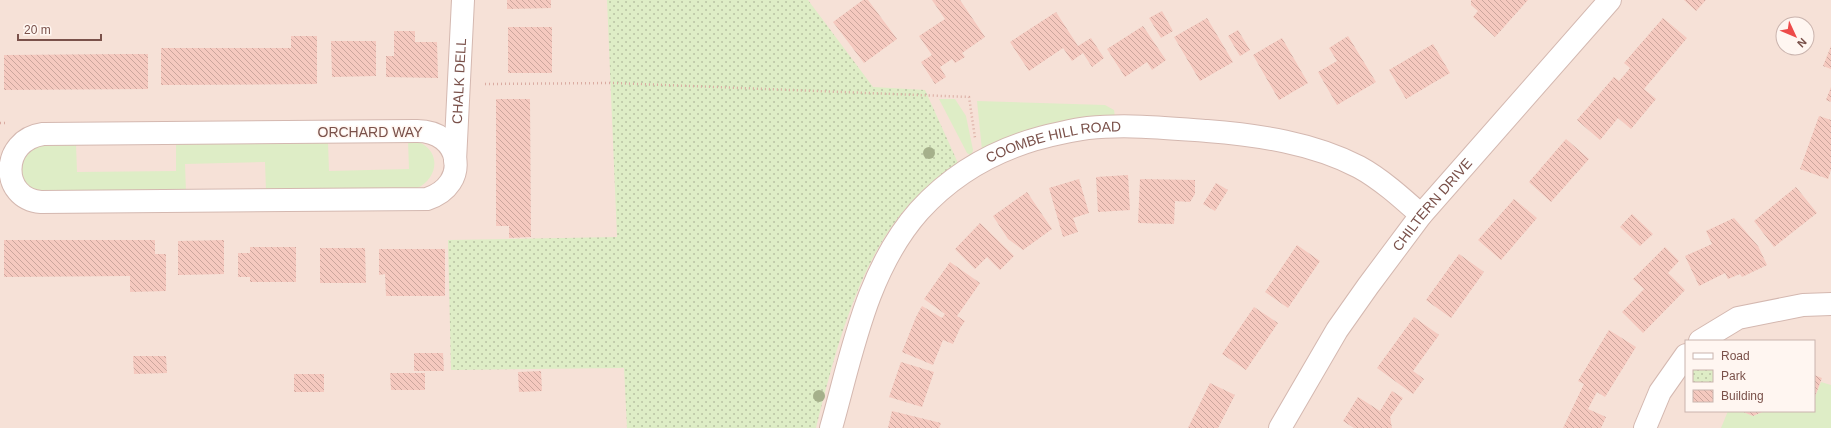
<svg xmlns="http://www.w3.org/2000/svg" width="1831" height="428" font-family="Helvetica,sans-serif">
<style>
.residential{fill:#f6e1d7;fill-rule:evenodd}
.green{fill:#deedc6}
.park{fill:url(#park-dots)}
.building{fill:url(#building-back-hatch)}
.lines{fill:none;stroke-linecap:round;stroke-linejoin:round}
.minor-casing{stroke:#d4b8b0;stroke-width:24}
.path{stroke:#daaba1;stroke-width:2.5;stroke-dasharray:1 3;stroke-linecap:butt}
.minor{stroke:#fff;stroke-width:22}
.tree{fill:#a5b08b}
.labels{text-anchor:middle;stroke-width:3;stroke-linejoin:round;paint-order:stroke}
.street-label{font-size:14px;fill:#7a514a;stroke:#fff6f1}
</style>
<defs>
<pattern id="park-dots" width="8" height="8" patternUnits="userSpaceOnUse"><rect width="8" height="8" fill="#deedc6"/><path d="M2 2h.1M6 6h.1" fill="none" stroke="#b9c2a3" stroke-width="1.8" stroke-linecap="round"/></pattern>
<pattern id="building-back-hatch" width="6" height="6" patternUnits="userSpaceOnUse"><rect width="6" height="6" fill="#f5c9bf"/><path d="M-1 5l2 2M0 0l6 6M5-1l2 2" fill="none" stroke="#cba69d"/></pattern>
</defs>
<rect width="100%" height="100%" fill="#fef1e9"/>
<path class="residential" d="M0,0H1831V428H0ZM1783,24H1807V48H1783ZM1686,341H1814V411H1686Z"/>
<path class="green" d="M939,99H955L966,116L973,150L972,154L970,155L967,153Z
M977,101L1105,105L1114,110L1115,117L982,150Z
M408,140C439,142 444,175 416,189L266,191L265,162L185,164L186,193L46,195L24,185L20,162L29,149L45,144H76L77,172L176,171V142H328L329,171L409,169Z
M1821,382L1831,385V428H1721L1728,411H1741L1753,416L1765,411H1814V399Z"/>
<path class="park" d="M607,0H808L873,87L925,90L958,163C941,176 924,189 909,205C858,260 834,356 816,428H627L624,368L451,370L448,240L617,237Z"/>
<path class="building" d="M507,0H551V8L507,9Z
M863,0H868L897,39L864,63L833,22Z
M932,0H960L985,37L962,53L965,57L955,63L952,59L940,67L946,77L935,84L921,62L932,55L919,36L945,19Z
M1471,0H1528L1495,37L1473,17L1478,11L1471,5Z
M1684,0H1706L1696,11Z
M1162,11L1173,31L1161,38L1149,18Z
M1056,12L1078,46L1091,38L1104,58L1092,67L1083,53L1072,61L1063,48L1029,71L1010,42Z
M1207,18L1233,62L1200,81L1174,37Z
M1663,18L1687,38L1644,89L1656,99L1631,129L1618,118L1600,140L1577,120L1614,77L1619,81L1626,73L1630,68L1624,63Z
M1143,26L1166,60L1152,70L1147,62L1125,77L1107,49Z
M508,27H552V73H508Z
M1238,30L1250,50L1240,56L1228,36Z
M394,31H415V42H437L438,78L386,77V56H394Z
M291,36H317V84L161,85V48H291Z
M1348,36L1376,82L1337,105L1318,72L1337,61L1329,48Z
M1282,38L1308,83L1279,100L1253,55Z
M331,41H376V76L332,77Z
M1433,44L1450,73L1406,99L1389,70Z
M1831,46V69L1823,66Z
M125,54H148V89L4,90V55Z
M1831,87V102L1826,100Z
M496,99H530L531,237L509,238V226H496Z
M1819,116L1831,120V170L1828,179L1800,169Z
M1566,139L1589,159L1551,202L1529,182Z
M1128,175L1130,210L1098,212L1096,177Z
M1079,179L1089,213L1073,218L1078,232L1063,237L1049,188Z
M1140,179L1195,180V194L1190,202L1175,201L1174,224L1138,223Z
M1216,183L1228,190L1215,211L1203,204Z
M1796,187L1817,213L1774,247L1754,221Z
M1027,192L1052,229L1023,250L1008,239L993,216Z
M1514,199L1537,218L1501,260L1478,240Z
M1632,214L1653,234L1640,246L1620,227Z
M1734,218L1758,246L1767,265L1742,277L1740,274L1728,279L1725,273L1699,286L1685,256L1712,244L1706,231Z
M980,223L1014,256L1000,270L987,257L975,269L955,249Z
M4,240H155V254H166V291L130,292V276L4,277Z
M224,240V274L178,275V241Z
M1297,245L1320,261L1288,308L1265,292Z
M250,247H296V282H250V277H238V253H250Z
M1665,247L1679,261L1668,273L1685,290L1643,333L1622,312L1644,289L1633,279Z
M320,248H365L366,283H320Z
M379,249H445V296H386L385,274L379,275Z
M1459,254L1484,272L1451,318L1426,300Z
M950,262L980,283L957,316L965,321L960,328L953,344L943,340L933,365L902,352L916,317L922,306L942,318L945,314L924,299Z
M1254,307L1278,323L1246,370L1222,354Z
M1414,317L1439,335L1413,371L1424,379L1413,394L1377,368Z
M1609,330L1636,347L1605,397L1597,392L1588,409L1606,417L1601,428H1563L1584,384L1578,381Z
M414,353H443L444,371H414Z
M133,356H166L167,373L134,374Z
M901,362L934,372L922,407L889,397Z
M541,371L542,391L519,392L518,372Z
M390,373H425V390H391Z
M294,374H324V392H294Z
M1814,375L1822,378L1814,399Z
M1210,383L1235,395L1218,428H1188Z
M1392,391L1403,398L1390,417L1392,428H1354L1343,421L1358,397L1380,411Z
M892,411L941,423L939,428H888Z
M1741,411H1764L1753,416Z"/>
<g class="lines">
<defs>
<g id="minor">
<path d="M416,131C462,130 471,185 427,199L41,202C0,199 0,140 43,134Z"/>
<path id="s1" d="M455,161L463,0"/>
<path d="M1700,341L1738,318L1803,305L1831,304"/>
<path id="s2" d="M831,428C852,354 866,271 919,211C957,169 1006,144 1061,133C1070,131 1079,129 1088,128C1127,124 1168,128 1207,131C1258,135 1313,143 1359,167C1381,179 1402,198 1421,215"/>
<path id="s3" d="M1280,428L1337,330L1368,286L1421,215L1610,0"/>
<path d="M1645,428L1660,392L1686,355"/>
</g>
</defs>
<use href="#minor" class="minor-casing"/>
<path class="path" d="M485,84L614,83L969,97L975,138
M0,123H7"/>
<use href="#minor" class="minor"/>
</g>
<g class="tree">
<circle cx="929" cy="153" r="6"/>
<circle cx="819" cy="396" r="6"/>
</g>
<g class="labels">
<g class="street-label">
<text dy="5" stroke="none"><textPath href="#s1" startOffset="80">CHALK DELL</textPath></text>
<text x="370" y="137">ORCHARD WAY</text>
<text dy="5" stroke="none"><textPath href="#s2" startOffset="392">COOMBE HILL ROAD</textPath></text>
<text dy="5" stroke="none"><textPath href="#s3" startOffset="271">CHILTERN DRIVE</textPath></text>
</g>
</g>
<rect x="1685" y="340" width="130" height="72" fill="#fff6f1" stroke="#cab4ae"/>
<rect x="1693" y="353" width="20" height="6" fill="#ffffff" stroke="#cab4ae"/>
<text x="1721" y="360" font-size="12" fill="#7a514a">Road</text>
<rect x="1693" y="370" width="20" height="12" fill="url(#park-dots)" stroke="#cab4ae"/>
<text x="1721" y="380" font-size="12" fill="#7a514a">Park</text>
<rect x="1693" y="390" width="20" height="12" fill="url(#building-back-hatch)" stroke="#cab4ae"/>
<text x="1721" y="400" font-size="12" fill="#7a514a">Building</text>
<g transform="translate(1795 36) rotate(134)"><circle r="19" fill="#fff6f1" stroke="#cab4ae"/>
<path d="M0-3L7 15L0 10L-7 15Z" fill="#ed4a49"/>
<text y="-6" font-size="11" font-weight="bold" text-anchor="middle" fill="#7a514a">N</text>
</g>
<path d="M18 34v6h83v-6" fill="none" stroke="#7a514a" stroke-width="2"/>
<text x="24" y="34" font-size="12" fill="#7a514a" stroke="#fff6f1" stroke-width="3" paint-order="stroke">20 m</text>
</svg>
